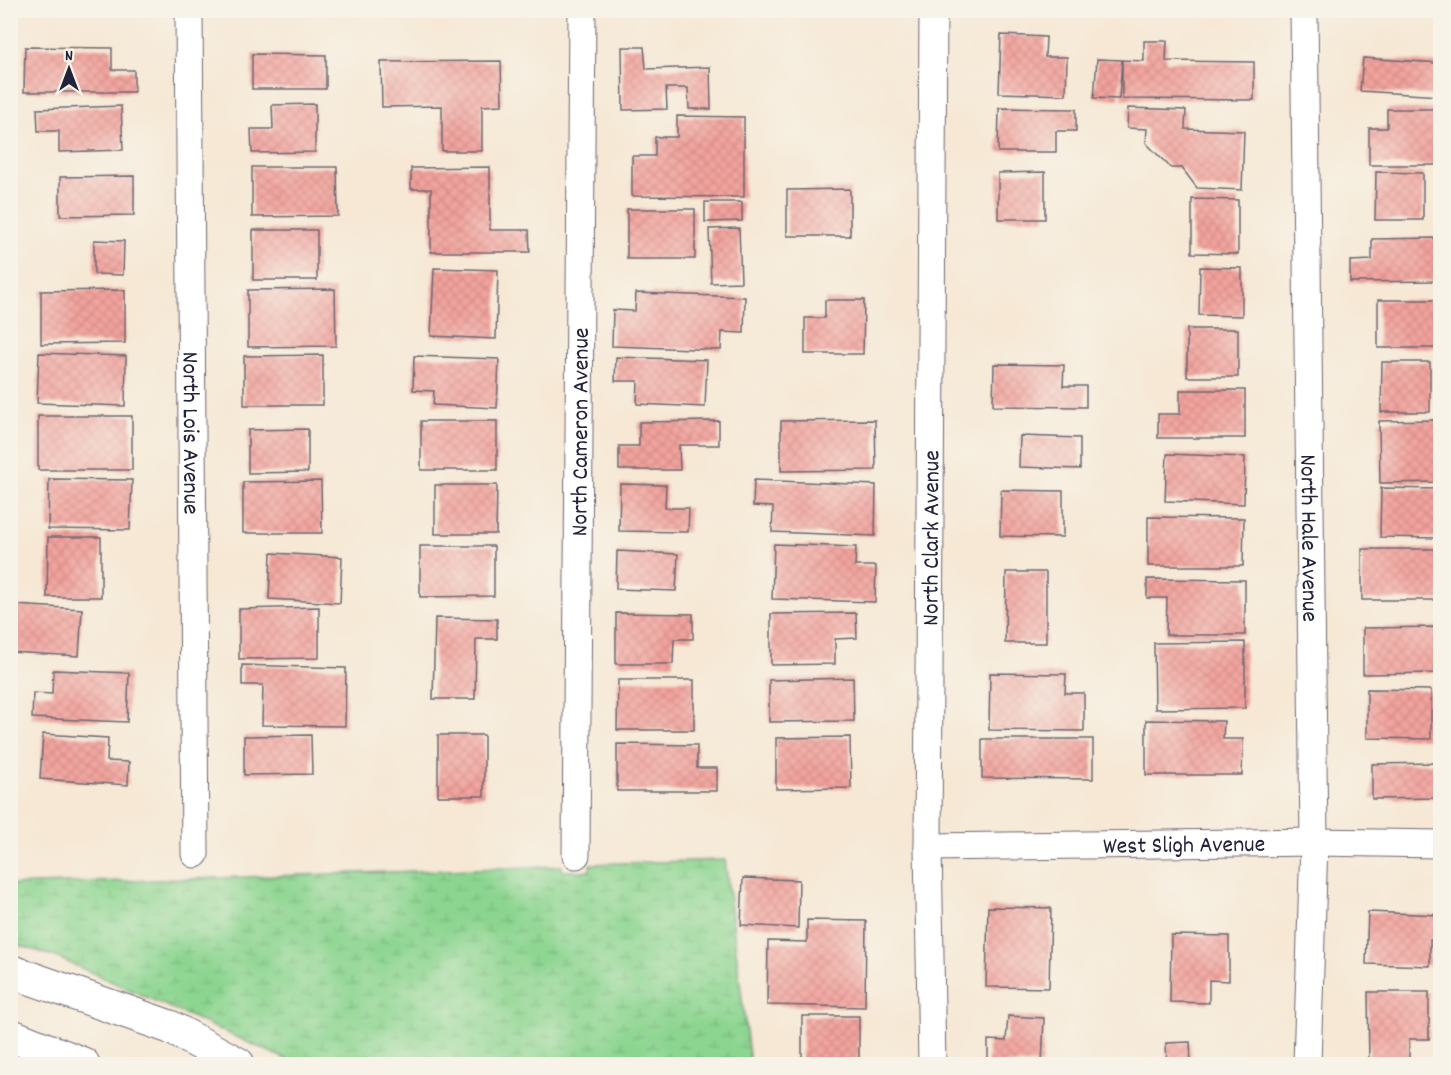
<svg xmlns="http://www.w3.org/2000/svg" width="1451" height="1075" font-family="Dekko,sans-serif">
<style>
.wetland{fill:url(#wetland-marsh);stroke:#577c66;stroke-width:1.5}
.building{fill:url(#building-cross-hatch)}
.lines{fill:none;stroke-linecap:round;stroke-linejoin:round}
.minor-casing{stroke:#6c6771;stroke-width:29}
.secondary-casing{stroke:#6c6771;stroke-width:35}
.minor{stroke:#fff;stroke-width:27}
.secondary{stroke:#fff;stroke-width:33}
.labels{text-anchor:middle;stroke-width:5;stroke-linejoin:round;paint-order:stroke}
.street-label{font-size:24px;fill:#22223b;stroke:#f7f3e8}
</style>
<defs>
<pattern id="wetland-marsh" width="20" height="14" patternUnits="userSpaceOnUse" patternTransform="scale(1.5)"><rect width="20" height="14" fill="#8cd590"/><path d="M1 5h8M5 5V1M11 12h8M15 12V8" fill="none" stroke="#78b77d"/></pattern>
<pattern id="building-cross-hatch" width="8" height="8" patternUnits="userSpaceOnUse" patternTransform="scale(1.5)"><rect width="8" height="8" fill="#f3a39d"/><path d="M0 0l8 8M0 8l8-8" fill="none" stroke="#d08c88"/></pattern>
</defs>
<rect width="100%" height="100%" fill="#f7f3e8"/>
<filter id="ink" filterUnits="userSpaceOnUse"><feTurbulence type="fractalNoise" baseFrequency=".0167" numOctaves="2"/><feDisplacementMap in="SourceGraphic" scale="12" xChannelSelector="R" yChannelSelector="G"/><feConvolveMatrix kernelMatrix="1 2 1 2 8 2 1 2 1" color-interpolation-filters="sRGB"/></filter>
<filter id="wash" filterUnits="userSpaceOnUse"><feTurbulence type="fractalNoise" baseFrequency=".008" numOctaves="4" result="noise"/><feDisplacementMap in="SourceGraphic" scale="24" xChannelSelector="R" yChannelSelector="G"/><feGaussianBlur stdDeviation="1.35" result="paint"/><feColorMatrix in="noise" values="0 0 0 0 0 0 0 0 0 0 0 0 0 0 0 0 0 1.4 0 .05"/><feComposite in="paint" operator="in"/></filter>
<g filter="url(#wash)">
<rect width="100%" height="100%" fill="#f6e8d5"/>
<path class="wetland" d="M725,860L750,1064H297L54,956L11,943V885L562,866V871H590V864Z"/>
<g id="blocks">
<path class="building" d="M1001,35L1046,37L1045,57H1067L1066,95L999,93Z
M1144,41H1167L1166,61L1254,62V100L1122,99V60L1144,61Z
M25,47L112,48V70H134V92H24Z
M622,47H644L646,69L710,67L711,109H689L688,88H666L667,109L623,110Z
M252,54L326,55V89H252Z
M1363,58L1440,63V96L1360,91Z
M1097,59L1122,60L1119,99L1094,98Z
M501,61L502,105L482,106V151H442V106L382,107L381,62Z
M315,104V152L252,153L251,129H273L272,105Z
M121,106L123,150L59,152V131H38L37,109Z
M999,108L1076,109V131H1056V152H998Z
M1128,108L1186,110L1185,129L1244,131L1242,190L1197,188L1182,168H1171L1146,143L1147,129L1127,128Z
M1387,109H1440V165H1369V128H1387Z
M677,116L744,117V197L632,196V156H655V137H677Z
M252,167H337L338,216L252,217Z
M490,167V230H529L530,252H431V189H411V168Z
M1045,172V219H998V173Z
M1376,172L1423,173V220H1375Z
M134,176V215L60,216V177Z
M850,189V236H787V190Z
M1192,199L1238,200V254L1192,253Z
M705,202H742V221L705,222Z
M627,209H695V259H627Z
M739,228L741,282L711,283L709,229Z
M253,230H317V280H253Z
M1437,238L1438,281L1350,282V261L1372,260V239Z
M94,240L124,241L123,275L94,274Z
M1200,267L1242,268V316L1199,315Z
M434,268L498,270L496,339L431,336Z
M335,289L336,346L248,347V290Z
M125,290V343L41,344V291Z
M636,293L745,297L744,333L722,332L721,350L612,346L613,310L635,311Z
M825,300H864L863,354H805V318H825Z
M1378,300H1440V348H1378Z
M1187,329H1238V377H1187Z
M39,353L126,356L125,406L37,403Z
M323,355V405H244V356Z
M414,356L499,359L497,408L433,405L434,391L413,390Z
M616,357L707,360L705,407L637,404L638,381H615Z
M1382,362H1430V412H1381Z
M994,364L1064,365L1063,386H1086V407L993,406Z
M1180,390H1245V438H1158V414H1180Z
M38,416H132V470H38Z
M875,420L876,470L781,471V421Z
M1440,420V482L1380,483L1379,421Z
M421,421H497V470H421Z
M719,421V445H679L680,470H619V446H639V422Z
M308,429V472L248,473V430Z
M1020,436L1080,438V469L1019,467Z
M1167,454L1245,457L1244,504L1165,501Z
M49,479L132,480L130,530L48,529Z
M754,480L876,485L875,536L772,532L773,507L753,506Z
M321,481L322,533H243V482Z
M620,484L666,485L665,508H689L688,532L619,531Z
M435,485H497L496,534H435Z
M1381,488L1440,489V538L1380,537Z
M1001,490L1063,491V537L1000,536Z
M1148,517L1244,518L1243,566H1148Z
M48,537H101V597H47Z
M774,544L856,547L855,566H876L875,602L772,599Z
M420,546H494V596L420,597Z
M1362,549H1440V600H1362Z
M617,551L678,554L676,591L616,589Z
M271,553L342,557L340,603L269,599Z
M1006,572H1046V643H1005Z
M1147,579L1245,580V635H1166L1167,598H1147Z
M13,605L82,609L79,656L10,652Z
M319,607V658L239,659V609Z
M616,613L693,614V639H674L673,664H616Z
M856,613L857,638L835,639V664L771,665V614Z
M435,618L497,619V639H476L475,699H433Z
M1440,627V673L1363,674V628Z
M1245,642V708L1155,709L1154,643Z
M242,665L346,668L345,726L262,725L263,685H242Z
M53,670L129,673L127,722L32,718L33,693L52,694Z
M990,673L1066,674L1065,693H1084V731L989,730Z
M853,678L854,721L769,722V680Z
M618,680H694V730H617Z
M1367,689L1431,690V739L1367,738Z
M1146,720L1224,721L1223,739H1243L1242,775H1146Z
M43,734L108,738L107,761L129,762L128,785L40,779Z
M311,735L312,774L244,775V736Z
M438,735H484V796H438Z
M850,737L851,788L776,789V738Z
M982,739H1093V779L982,778Z
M617,744L697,745V768H717V791H617Z
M1440,763V798L1372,799V764Z
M743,878L799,880L798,928L741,925Z
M988,907L1051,908L1049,988L986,987Z
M1368,912L1440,915V941L1430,940V966L1366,964Z
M807,920L866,921L865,1007L767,1005L768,941L807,942Z
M1171,935L1229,936V981L1209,980V1003L1170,1002Z
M1368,992H1429V1039H1409V1063L1369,1064Z
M802,1016H859V1064H802Z
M1008,1016L1044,1018L1042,1064H988V1040L1006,1041Z
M1190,1042L1191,1064H1167L1166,1043Z"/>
</g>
</g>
<g filter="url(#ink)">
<use href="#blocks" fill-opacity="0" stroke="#6c6771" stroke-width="1.5"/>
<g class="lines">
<defs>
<g id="minor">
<path id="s1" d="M189,10L195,854"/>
<path id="s2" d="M1304,10L1314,842L1307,1064"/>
<path id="s3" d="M928,847L1314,842L1440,844"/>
<path id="s4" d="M576,855L582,10"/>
<path id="s5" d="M932,1064L928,847L933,10"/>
</g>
<path id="secondary" d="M10,971L170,1027L238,1064
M10,1035L83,1064"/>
</defs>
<use href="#minor" class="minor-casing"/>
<use href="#secondary" class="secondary-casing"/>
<use href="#minor" class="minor"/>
<use href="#secondary" class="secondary"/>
</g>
</g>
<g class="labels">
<g class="street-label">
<text dy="8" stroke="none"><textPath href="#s1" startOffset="423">North Lois Avenue</textPath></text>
<text dy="8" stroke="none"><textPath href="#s4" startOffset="423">North Cameron Avenue</textPath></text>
<text dy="8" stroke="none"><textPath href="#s5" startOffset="526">North Clark Avenue</textPath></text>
<text dy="8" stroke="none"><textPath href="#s2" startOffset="528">North Hale Avenue</textPath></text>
<text dy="8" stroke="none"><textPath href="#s3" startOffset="256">West Sligh Avenue</textPath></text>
</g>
</g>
<rect width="1451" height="1075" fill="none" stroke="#f7f3e8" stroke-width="36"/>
<g transform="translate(69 69)" stroke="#f7f3e8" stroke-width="4.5" paint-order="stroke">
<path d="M0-4.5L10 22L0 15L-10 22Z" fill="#22223b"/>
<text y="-9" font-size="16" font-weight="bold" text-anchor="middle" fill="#22223b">N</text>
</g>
</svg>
